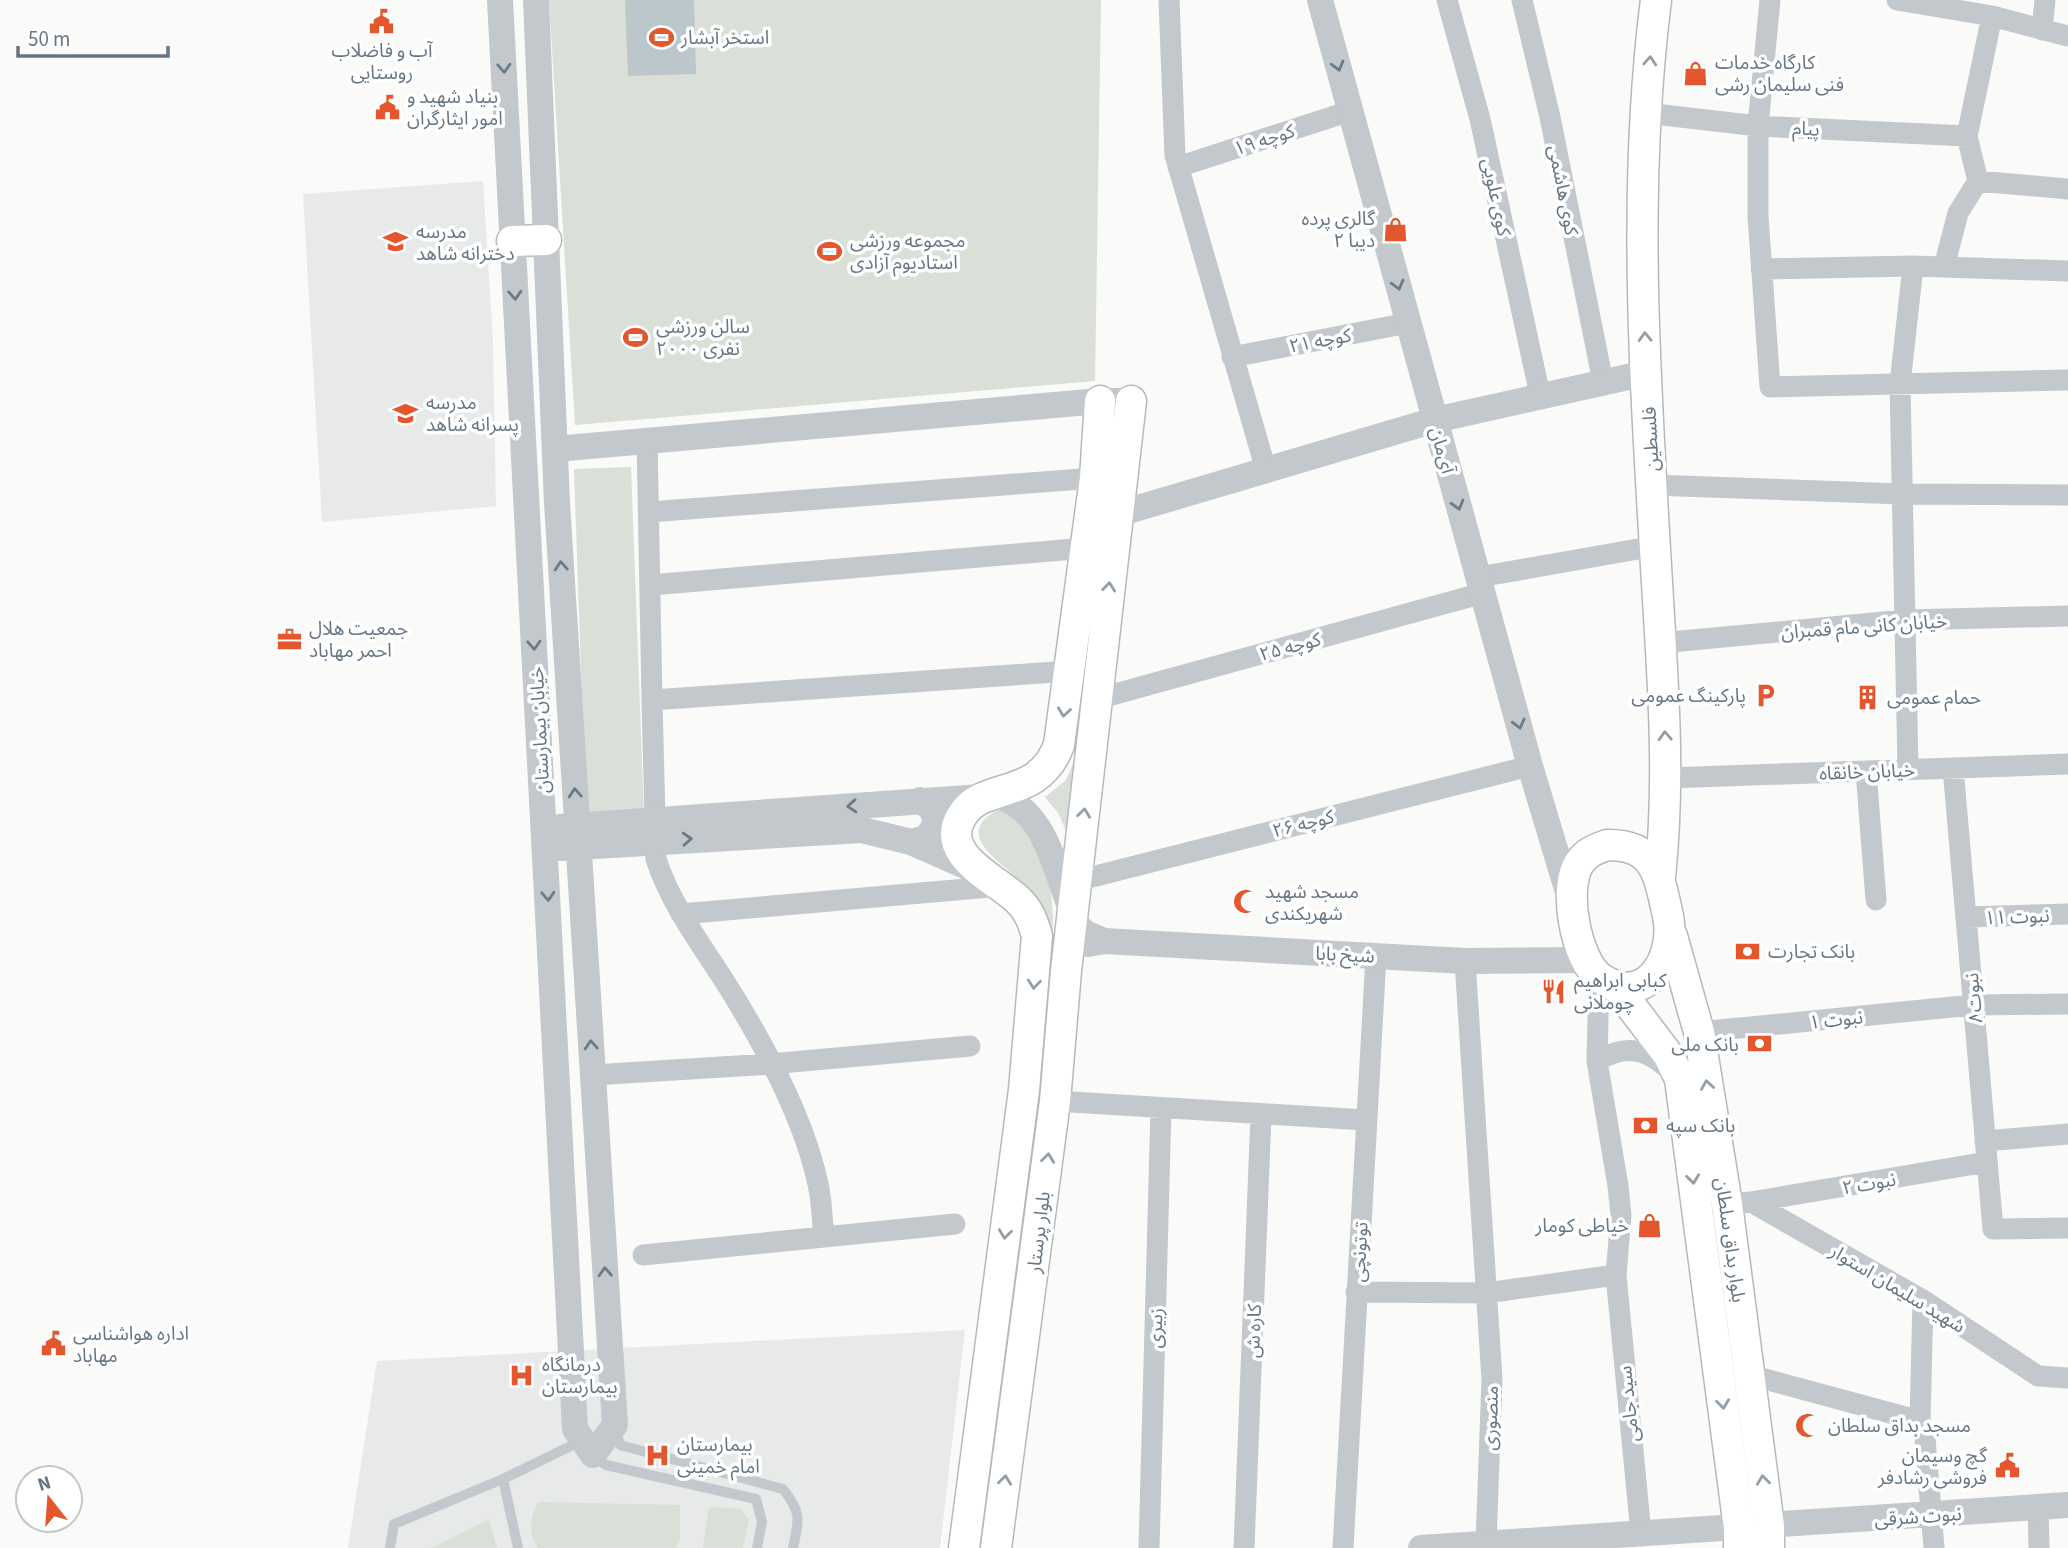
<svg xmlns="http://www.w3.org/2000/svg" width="2068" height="1548" font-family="'Source Sans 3','Noto Sans Arabic',sans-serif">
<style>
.built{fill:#e8e9e9}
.green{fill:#dadfd7}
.water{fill:#bbc7cb}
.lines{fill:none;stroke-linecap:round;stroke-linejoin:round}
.secondary-casing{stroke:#b3babf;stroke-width:33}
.service{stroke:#c3c8cc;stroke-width:10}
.minor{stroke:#c3c8cc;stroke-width:21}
.tertiary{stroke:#c3c8cc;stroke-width:26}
.secondary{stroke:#fff;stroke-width:30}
.oneway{stroke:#939fa8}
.oneway2{stroke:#6a7a87}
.labels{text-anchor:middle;stroke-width:7;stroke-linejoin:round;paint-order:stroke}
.poi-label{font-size:19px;fill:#657683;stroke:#fff;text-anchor:start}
.street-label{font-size:19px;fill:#657683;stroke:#fff}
</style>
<rect width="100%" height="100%" fill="#fafaf8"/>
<path class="built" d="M483,181L493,343L496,506L322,522L303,194Z
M965,1330L940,1548H348L377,1361Z"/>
<path class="green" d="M549,0H1101L1095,381L575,425Z
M631,467L644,814L586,818L574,469Z
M1078,752L1068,835L1058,813L1045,797L1066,780Z
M997,810C1023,813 1024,821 1035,843C1055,885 1056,922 1049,967C1048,942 1047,921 1035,898C1021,870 944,840 997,810Z
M538,1502L680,1505V1540L676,1548H538C527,1532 530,1519 538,1502Z
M709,1507L741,1509L749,1520L743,1548H703Z
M489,1519L497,1548H431Z"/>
<path class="water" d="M625,0H694L696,74L628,76Z"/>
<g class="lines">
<defs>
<path id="secondary" d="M1656,0C1632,187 1645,378 1656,566C1662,670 1671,773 1660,877
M512,241L546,240
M1607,845C1656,844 1659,876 1668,916C1677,960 1643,1010 1599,977C1576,959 1562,887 1580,862C1587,852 1596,849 1607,845Z
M1672,936L1699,1032L1727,1204L1769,1526V1548
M1615,985L1669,1056L1680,1079L1739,1528V1548
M964,1548L1024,1090L1037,936C1033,922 1029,910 1017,899C996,879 936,854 963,814C985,781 1038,801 1059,745L1095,478L1100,401
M996,1548L1055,1101L1066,971L1131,401"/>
</defs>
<use href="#secondary" class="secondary-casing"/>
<path class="service" d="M616,1431L620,1445L783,1489C802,1513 799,1519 793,1548
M593,1455L606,1465L756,1499L762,1522L757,1548
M503,1479L518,1548
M390,1548L394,1524L503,1479L583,1440"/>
<path class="minor" d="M1169,0L1175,155L1266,470
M1447,0L1480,119L1540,395
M1522,0L1550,117L1603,382
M1770,0L1758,126V216L1770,387L2068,380
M1897,0L1992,16L2068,36
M2042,30L2045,0
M1646,113L1758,126L1967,136
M1178,167L1350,111
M1978,181L2068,189
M1944,267L1958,213L1978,181L1967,136L1992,16
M1761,269L1913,266L2068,271
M1232,357L1408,323
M647,441L652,700
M1652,485L1902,494L2068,495
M649,512L1095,478
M1479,577L1655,546
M651,585L1086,548
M1660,643L1905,620L2068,616
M1097,699L1483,593
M1953,768L1993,1229L2068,1228
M1908,769L1900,384L1913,266
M1866,771L1876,900
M1667,778L2068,764
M1076,881L1530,766
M681,914L1001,886
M1966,917L2068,914
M1465,961L1492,1379L1486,1544
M1599,977L1597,1061L1618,1186L1621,1215L1616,1275L1641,1533
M1699,1032L1973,1005L2068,1004
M1597,1061C1628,1043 1647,1049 1673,1073
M593,1075L770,1064L970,1046
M1055,1101L1366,1120
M1985,1141L2068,1134
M1751,1202L1987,1162
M1727,1204L1751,1202L1923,1300L2038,1376L2068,1378
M824,1237C822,1220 822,1201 818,1184C804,1118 762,1041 727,985C701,944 671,905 656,859L652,700L1070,671
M643,1255L955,1224
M1356,1292L1486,1293L1616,1275
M1923,1300L1920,1421L1925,1438L1934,1548
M1750,1375L1920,1421
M2038,1507L2039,1548
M1149,1548L1161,1108
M1244,1548L1261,1114
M1343,1548L1376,956"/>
<path class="tertiary" d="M500,0L575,1429L593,1455L615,1425L557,503L536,0
M1320,0L1530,766L1570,899
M555,449L1100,401H1131
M1118,514L1435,420L1646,373
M560,827L996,796C1050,808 1056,882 1078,926L1085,933L1104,941
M911,842L926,838L936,824L932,809L920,800
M561,848L862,830L911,842L979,872
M1088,944L1104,941L1465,961L1586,960
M1421,1548L2068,1505"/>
<use href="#secondary" class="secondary"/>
</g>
<defs><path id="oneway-chevron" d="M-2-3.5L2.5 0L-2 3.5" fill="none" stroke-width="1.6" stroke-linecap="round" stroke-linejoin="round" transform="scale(1.75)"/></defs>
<g class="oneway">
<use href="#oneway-chevron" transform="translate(1650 61) rotate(-86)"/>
<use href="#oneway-chevron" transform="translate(1645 337) rotate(-92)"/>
<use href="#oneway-chevron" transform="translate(1109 587) rotate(-84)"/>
<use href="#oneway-chevron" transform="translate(1064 712) rotate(98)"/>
<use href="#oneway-chevron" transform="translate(1665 736) rotate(-93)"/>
<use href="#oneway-chevron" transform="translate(1084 813) rotate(-83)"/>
<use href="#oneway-chevron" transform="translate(1034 984) rotate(96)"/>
<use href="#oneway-chevron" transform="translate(1707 1085) rotate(-99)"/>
<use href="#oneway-chevron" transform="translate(1048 1158) rotate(-83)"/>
<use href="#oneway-chevron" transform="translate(1693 1179) rotate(83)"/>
<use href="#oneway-chevron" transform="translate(1005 1234) rotate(97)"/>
<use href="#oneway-chevron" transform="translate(1723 1404) rotate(83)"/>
<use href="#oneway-chevron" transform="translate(1005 1480) rotate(-83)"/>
<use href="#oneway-chevron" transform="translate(1763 1480) rotate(-97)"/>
</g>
<g class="oneway2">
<use href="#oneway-chevron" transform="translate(1338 66) rotate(75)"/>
<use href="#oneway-chevron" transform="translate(504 68) rotate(87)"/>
<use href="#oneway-chevron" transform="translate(1398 285) rotate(75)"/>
<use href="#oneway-chevron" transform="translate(515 295) rotate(87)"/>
<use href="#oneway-chevron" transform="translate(1458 505) rotate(74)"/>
<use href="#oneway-chevron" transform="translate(561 566) rotate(-94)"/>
<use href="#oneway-chevron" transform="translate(534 645) rotate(87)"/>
<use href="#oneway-chevron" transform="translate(1519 724) rotate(75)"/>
<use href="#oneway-chevron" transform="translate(575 793) rotate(-94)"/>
<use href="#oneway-chevron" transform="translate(852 806) rotate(176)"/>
<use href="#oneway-chevron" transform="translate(687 839) rotate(-3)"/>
<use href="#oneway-chevron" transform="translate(548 896) rotate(87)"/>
<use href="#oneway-chevron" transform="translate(591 1045) rotate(-94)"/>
<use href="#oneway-chevron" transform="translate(605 1272) rotate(-93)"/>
</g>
<defs>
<symbol id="civic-bare" viewBox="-9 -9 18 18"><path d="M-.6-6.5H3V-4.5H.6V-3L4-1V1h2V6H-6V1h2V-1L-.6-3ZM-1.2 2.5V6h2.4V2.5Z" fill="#e4572e" stroke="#fff" stroke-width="2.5" paint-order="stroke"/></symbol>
<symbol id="stadium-bare" viewBox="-9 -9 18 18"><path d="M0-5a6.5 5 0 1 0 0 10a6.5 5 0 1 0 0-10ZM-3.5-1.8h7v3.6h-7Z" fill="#e4572e" stroke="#fff" stroke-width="2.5" paint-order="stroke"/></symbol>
<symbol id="shop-bare" viewBox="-9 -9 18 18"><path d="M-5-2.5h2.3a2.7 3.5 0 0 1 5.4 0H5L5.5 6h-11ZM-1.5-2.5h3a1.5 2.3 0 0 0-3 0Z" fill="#e4572e" stroke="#fff" stroke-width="2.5" paint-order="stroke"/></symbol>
<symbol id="school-bare" viewBox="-9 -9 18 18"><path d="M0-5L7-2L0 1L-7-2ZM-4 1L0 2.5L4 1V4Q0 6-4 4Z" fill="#e4572e" stroke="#fff" stroke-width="2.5" paint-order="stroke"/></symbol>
<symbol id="office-bare" viewBox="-9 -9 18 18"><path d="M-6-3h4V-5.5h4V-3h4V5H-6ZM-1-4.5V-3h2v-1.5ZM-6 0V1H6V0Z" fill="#e4572e" stroke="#fff" stroke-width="2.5" paint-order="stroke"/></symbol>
<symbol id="parking-bare" viewBox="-9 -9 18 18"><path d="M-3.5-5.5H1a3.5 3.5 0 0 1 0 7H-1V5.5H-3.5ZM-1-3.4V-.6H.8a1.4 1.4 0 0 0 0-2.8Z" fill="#e4572e" stroke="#fff" stroke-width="2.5" paint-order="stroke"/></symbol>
<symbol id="building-bare" viewBox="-9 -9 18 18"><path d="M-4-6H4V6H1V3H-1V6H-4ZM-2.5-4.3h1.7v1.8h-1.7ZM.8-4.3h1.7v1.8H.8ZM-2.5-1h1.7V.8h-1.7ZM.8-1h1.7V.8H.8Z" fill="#e4572e" stroke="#fff" stroke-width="2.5" paint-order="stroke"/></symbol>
<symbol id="mosque-bare" viewBox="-9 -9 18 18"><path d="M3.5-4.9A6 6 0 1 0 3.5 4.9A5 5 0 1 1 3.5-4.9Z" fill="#e4572e" stroke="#fff" stroke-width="2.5" paint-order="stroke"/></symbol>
<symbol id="bank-bare" viewBox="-9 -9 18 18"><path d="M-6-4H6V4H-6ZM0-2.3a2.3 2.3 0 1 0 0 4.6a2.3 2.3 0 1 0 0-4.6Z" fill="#e4572e" stroke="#fff" stroke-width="2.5" paint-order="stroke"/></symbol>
<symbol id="restaurant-bare" viewBox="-9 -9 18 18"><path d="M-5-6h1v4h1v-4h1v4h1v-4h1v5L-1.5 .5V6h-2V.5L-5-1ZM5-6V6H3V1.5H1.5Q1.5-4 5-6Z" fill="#e4572e" stroke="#fff" stroke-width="2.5" paint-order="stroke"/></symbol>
<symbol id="hospital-bare" viewBox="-9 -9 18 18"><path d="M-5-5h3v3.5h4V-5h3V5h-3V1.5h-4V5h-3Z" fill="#e4572e" stroke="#fff" stroke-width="2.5" paint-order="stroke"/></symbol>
</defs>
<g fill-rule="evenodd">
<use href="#civic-bare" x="364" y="4" width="35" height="35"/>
<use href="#stadium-bare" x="644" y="20" width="35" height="35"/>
<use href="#shop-bare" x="1678" y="56" width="35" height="35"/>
<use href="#civic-bare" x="370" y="90" width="35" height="35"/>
<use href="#shop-bare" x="1378" y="212" width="35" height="35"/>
<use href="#school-bare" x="378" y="224" width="35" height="35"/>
<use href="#stadium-bare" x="812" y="234" width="35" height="35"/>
<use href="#stadium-bare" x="618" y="320" width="35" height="35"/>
<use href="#school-bare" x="388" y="396" width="35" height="35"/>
<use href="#office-bare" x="272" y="622" width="35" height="35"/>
<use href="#parking-bare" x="1748" y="678" width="35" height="35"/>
<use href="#building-bare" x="1850" y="680" width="35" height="35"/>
<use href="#mosque-bare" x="1228" y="884" width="35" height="35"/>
<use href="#bank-bare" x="1730" y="934" width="35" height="35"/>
<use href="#restaurant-bare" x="1536" y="974" width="35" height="35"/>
<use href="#bank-bare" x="1742" y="1026" width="35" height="35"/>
<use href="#bank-bare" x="1628" y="1108" width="35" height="35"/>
<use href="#shop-bare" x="1632" y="1208" width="35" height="35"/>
<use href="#civic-bare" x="36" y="1326" width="35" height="35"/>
<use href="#hospital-bare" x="504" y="1358" width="35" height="35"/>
<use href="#mosque-bare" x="1790" y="1408" width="35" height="35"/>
<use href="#hospital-bare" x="640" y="1438" width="35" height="35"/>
<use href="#civic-bare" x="1990" y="1448" width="35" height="35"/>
</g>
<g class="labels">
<g class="poi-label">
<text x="681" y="44">استخر آبشار</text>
<text x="382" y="57" text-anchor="middle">آب و فاضلاب<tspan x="382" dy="22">روستایی</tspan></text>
<text x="1715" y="69">کارگاه خدمات<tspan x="1715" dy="22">فنی سلیمان رشی</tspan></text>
<text x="407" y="103">بنیاد شهید و<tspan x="407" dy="22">امور ایثارگران</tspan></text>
<text x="1375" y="225" text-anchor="end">گالری پرده<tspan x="1375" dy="22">دیبا ۲</tspan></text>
<text x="416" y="238">مدرسه<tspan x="416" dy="22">دخترانه شاهد</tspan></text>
<text x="850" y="247">مجموعه ورزشی<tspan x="850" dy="22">استادیوم آزادی</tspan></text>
<text x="656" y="333">سالن ورزشی<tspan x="656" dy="22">۲۰۰۰ نفری</tspan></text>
<text x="426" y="409">مدرسه<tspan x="426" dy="22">پسرانه شاهد</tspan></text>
<text x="309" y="635">جمعیت هلال<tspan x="309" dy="22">احمر مهاباد</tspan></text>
<text x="1746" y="702" text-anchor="end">پارکینگ عمومی</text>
<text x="1887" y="704">حمام عمومی</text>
<text x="1265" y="898">مسجد شهید<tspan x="1265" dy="22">شهریکندی</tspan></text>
<text x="1768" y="958">بانک تجارت</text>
<text x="1574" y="987">کبابی ابراهیم<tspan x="1574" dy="22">چوملانی</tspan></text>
<text x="1739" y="1051" text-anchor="end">بانک ملی</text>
<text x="1666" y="1132">بانک سپه</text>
<text x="1629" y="1232" text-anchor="end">خیاطی کومار</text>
<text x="73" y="1340">اداره هواشناسی<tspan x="73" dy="22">مهاباد</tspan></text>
<text x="542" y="1371">درمانگاه<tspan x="542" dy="22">بیمارستان</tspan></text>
<text x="1828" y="1432">مسجد بداق سلطان</text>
<text x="677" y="1451">بیمارستان<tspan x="677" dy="22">امام خمینی</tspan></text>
<text x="1987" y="1462" text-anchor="end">گچ وسیمان<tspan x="1987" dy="22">فروشی رشادفر</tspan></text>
</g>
<g class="street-label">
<text transform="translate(1806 128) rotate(3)" y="7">پیام</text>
<text transform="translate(1264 139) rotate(-18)" y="7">کوچه ۱۹</text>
<text transform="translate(1564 190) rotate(79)" y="7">کوی هاشمی</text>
<text transform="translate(1497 197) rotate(78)" y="7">کوی علویی</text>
<text transform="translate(1320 340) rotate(-11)" y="7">کوچه ۲۱</text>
<text transform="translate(1650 439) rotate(-93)" y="7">فلسطین</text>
<text transform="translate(1443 450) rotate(74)" y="7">آی‌مان</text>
<text transform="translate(1864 626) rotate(-4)" y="7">خیابان کانی مام قمبران</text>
<text transform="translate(1290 646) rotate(-15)" y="7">کوچه ۲۵</text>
<text transform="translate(539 730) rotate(-93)" y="7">خیابان بیمارستان</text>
<text transform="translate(1867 771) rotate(-2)" y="7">خیابان خانقاه</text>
<text transform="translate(1303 823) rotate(-14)" y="7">کوچه ۲۶</text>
<text transform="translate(2017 916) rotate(-2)" y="7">نبوت ۱۱</text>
<text transform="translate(1345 954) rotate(3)" y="7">شیخ بابا</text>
<text transform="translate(1973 998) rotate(-95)" y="7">نبوت۸</text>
<text transform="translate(1836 1019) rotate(-6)" y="7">نبوت ۱</text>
<text transform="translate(1869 1183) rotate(-10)" y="7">نبوت ۲</text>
<text transform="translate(1038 1232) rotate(-83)" y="7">بلوار پرستار</text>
<text transform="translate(1731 1240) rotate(82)" y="7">بلوار بداق سلطان</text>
<text transform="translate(1359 1252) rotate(-87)" y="7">توتونچی</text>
<text transform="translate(1898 1288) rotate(31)" y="7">شهید سلیمان استوار</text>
<text transform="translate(1155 1328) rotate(-88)" y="7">زبیری</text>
<text transform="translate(1253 1331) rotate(-88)" y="7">کاره ش</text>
<text transform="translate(1628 1404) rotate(-96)" y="7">سید جامی</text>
<text transform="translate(1490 1418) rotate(-88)" y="7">منصوری</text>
<text transform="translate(1918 1516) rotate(-4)" y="7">نبوت شرقی</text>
</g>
</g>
<g transform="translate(49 1499) rotate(343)"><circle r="33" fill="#ffffff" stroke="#c1c8cd" stroke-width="2"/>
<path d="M0-5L12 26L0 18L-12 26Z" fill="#e4572e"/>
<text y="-10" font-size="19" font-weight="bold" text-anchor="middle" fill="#657683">N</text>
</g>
<path d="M18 46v10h150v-10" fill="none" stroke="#657683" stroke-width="3.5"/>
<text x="28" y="46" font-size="21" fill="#657683" stroke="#ffffff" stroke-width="5" paint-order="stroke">50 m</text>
</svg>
